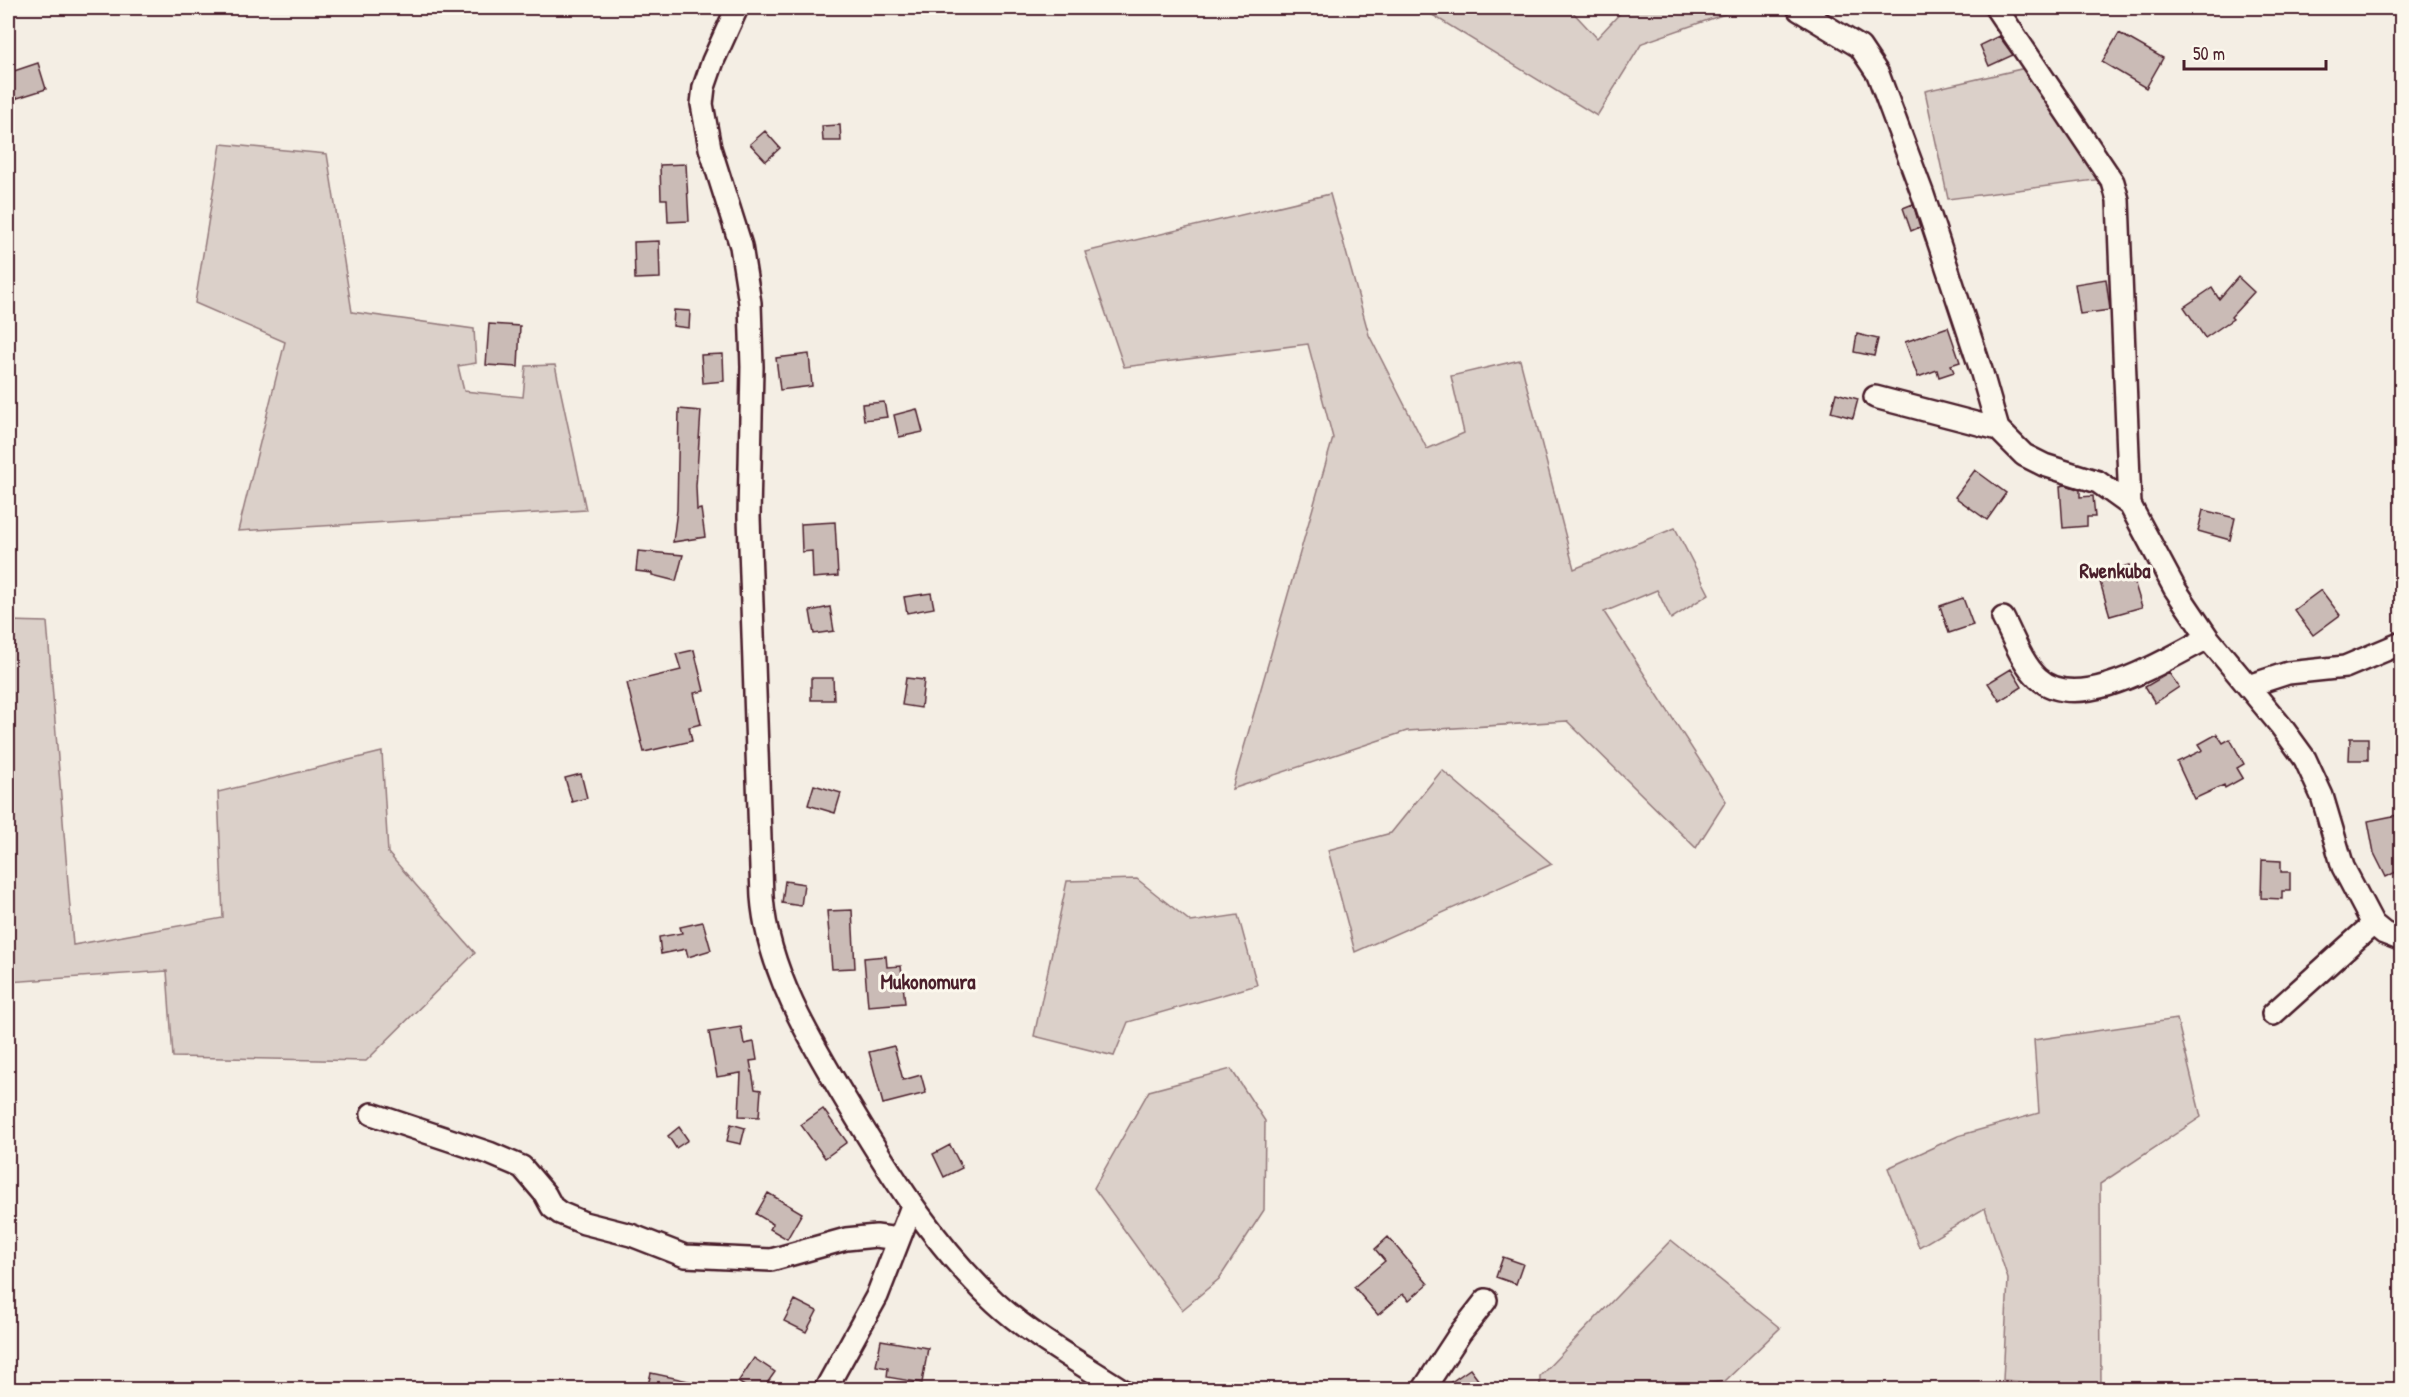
<svg xmlns="http://www.w3.org/2000/svg" width="2409" height="1397" font-family="'Patrick Hand',sans-serif">
<style>
.green{fill:#dbd0c9;stroke:#92787a;stroke-width:1.5}
.building{fill:#cabbb6;stroke:#4a1f2b;stroke-width:1.5}
.lines{fill:none;stroke-linecap:round;stroke-linejoin:round}
.street-casing{stroke:#4a1f2b;stroke-width:26}
.street{stroke:#fbf7ec;stroke-width:21}
.labels{text-anchor:middle;stroke-width:6;stroke-linejoin:round;paint-order:stroke}
.quarter-label{font-size:21px;font-weight:bold;fill:#4a1f2b;stroke:#fbf7ec}
</style>
<rect width="100%" height="100%" fill="#f4eee4"/>
<filter id="ink" filterUnits="userSpaceOnUse"><feTurbulence type="fractalNoise" baseFrequency=".0167" numOctaves="2"/><feDisplacementMap in="SourceGraphic" scale="12" xChannelSelector="R" yChannelSelector="G"/><feConvolveMatrix kernelMatrix="1 2 1 2 8 2 1 2 1" color-interpolation-filters="sRGB"/></filter>
<g filter="url(#ink)">
<path class="green" d="M1421,8H1569L1597,38L1625,8H1742L1642,43L1597,116Z
M2047,63L2051,105L2103,179L1948,199L1925,91Z
M221,144L327,154L352,312L474,329L476,363L458,366L464,391L523,397L526,366L555,365L586,510L238,531L285,342L195,303Z
M1330,194L1369,335L1427,449L1464,433L1451,376L1520,360L1574,569L1675,528L1709,594L1671,619L1657,590L1604,612L1726,801L1696,848L1567,721L1407,731L1232,789L1333,438L1308,344L1124,367L1085,252Z
M8,621L47,622L73,945L223,918L218,792L382,752L388,853L475,953L366,1061L173,1057L167,971L8,982Z
M1442,770L1552,864L1355,952L1328,850L1391,833Z
M1137,879L1191,922L1238,915L1257,985L1128,1022L1114,1056L1034,1036L1067,881Z
M2177,1019L2201,1117L2100,1184L2101,1389L2003,1380L2008,1279L1985,1208L1919,1247L1888,1168L1958,1136L2039,1113L2034,1040Z
M1231,1069L1265,1121L1264,1210L1219,1279L1182,1310L1094,1188L1149,1091Z
M1671,1240L1780,1328L1725,1381L1663,1390L1540,1389V1376Z"/>
<path class="building" d="M2119,33L2163,58L2146,88L2102,62Z
M1999,36L2013,55L1989,66L1980,45Z
M38,63L46,89L8,101V73Z
M840,125L841,141H823L822,126Z
M765,131L780,148L766,161L750,144Z
M686,164L689,221L668,222L667,199H661L660,165Z
M1913,204L1920,227L1911,231L1903,208Z
M659,241L660,278L635,279L634,242Z
M2238,277L2254,292L2231,317L2233,319L2205,338L2184,307L2212,288L2219,299Z
M2106,279L2110,310L2080,314L2075,284Z
M674,310L690,311L689,328L673,326Z
M489,324L520,326L518,367L486,365Z
M1948,327L1960,362L1951,365L1954,372L1939,377L1937,370L1918,377L1905,342Z
M1857,334L1878,339L1874,356L1854,352Z
M723,354L724,381L703,383L701,355Z
M809,354L812,386L780,390L776,358Z
M1836,393L1858,399L1853,418L1831,412Z
M884,402L887,417L864,420L862,404Z
M679,409L701,411L696,486L697,510L701,509L705,537L673,542L677,510Z
M917,409L923,432L899,437L894,415Z
M1975,470L2006,493L1987,520L1955,497Z
M2066,485L2080,490V497L2093,496L2095,517H2087V526L2063,528L2060,486Z
M2203,510L2235,518L2230,540L2198,531Z
M835,522L838,576L813,578L812,551L802,552L801,524Z
M638,551L683,555L676,581L652,575V573L636,571Z
M2129,565L2142,607L2110,616L2098,575Z
M2321,590L2340,615L2313,635L2294,610Z
M931,593L934,608L907,613L904,597Z
M1963,598L1973,625L1949,633L1940,606Z
M830,607L834,631L814,634L810,611Z
M694,650L704,691L694,693L701,724L689,727L692,741L644,752L627,683L681,670L676,654Z
M2011,669L2022,687L2000,701L1988,683Z
M2169,673L2179,687L2155,703L2145,687Z
M811,678H833L834,700H811Z
M906,678L924,680L921,708L902,705Z
M2217,734L2223,743L2230,739L2244,764L2237,768L2243,778L2225,788L2224,785L2194,799L2177,762L2203,750L2199,744Z
M2350,738H2368V760H2349Z
M581,774L587,798L572,802L565,778Z
M814,785L841,793L835,813L808,805Z
M2398,815L2402,833V869L2386,877L2374,853L2368,821Z
M2262,860L2281,861V872H2290V891H2282V899L2261,898Z
M785,881L804,884L801,906L782,903Z
M852,910L855,968L832,969L827,911Z
M703,922L711,950L688,957L686,949L661,954L659,937L682,933L680,927Z
M886,956L887,967L901,966L905,1003L868,1006L864,958Z
M741,1027L744,1044L754,1042L757,1060L750,1061L755,1089L761,1090L759,1117L739,1116L741,1073L717,1077L709,1032Z
M894,1046L903,1080L921,1075L926,1093L883,1104L869,1052Z
M823,1109L847,1142L825,1158L801,1125Z
M731,1124L745,1128L741,1144L727,1141Z
M679,1127L688,1140L676,1148L668,1136Z
M950,1145L962,1168L944,1177L933,1154Z
M768,1193L802,1213L787,1239L770,1229L773,1224L756,1214Z
M1388,1237L1428,1284L1409,1300L1403,1294L1378,1315L1354,1287L1385,1261L1375,1249Z
M1503,1257L1523,1264L1516,1284L1496,1277Z
M795,1300L817,1311L806,1332L784,1321Z
M881,1340L928,1348L922,1383L887,1377L888,1368L876,1366Z
M754,1358L775,1372L763,1389H749L738,1382Z
M1470,1369L1485,1389H1441Z
M651,1373L698,1383L697,1389H647Z"/>
<g class="lines">
<defs>
<path id="street" d="M737,8L713,61L704,87L702,104L710,148L741,246L750,303L752,367L749,517L762,897C768,976 816,1050 856,1117C896,1183 938,1249 995,1302C1033,1337 1079,1362 1122,1390
M1996,8L2113,182L2118,200L2130,505
M1799,10L1860,47L1878,74L1923,195L1981,370L1998,429L2024,455L2044,465L2098,482L2130,505L2175,589L2208,638L2281,726L2305,759L2322,796L2343,867L2373,924L2384,933L2402,940
M1875,397L1998,429
M2003,618C2013,637 2022,663 2038,678C2079,716 2167,658 2208,638
M2248,686L2288,673L2345,667L2402,643
M2273,1014L2373,924
M372,1114L489,1153L522,1167L545,1194L552,1207L560,1213L584,1223L631,1235L685,1256L771,1260L846,1239L876,1236L898,1239
M825,1390L877,1296L912,1206
M1423,1390L1461,1332L1486,1300"/>
</defs>
<use href="#street" class="street-casing"/>
<use href="#street" class="street"/>
</g>
</g>
<g class="labels">
<g class="quarter-label">
<text x="2115" y="578">Rwenkuba</text>
<text x="928" y="989">Mukonomura</text>
</g>
</g>
<rect width="2409" height="1397" fill="none" stroke="#fbf7ec" stroke-width="30"/>
<rect x="15" y="15" width="2379" height="1367" fill="none" stroke="#4a1f2b" stroke-width="2" filter="url(#ink)"/>
<path d="M2184 60v9h142v-9" fill="none" stroke="#4a1f2b" stroke-width="3"/>
<text x="2193" y="60" font-size="18" fill="#4a1f2b" stroke="#fbf7ec" stroke-width="4.5" paint-order="stroke">50 m</text>
</svg>
